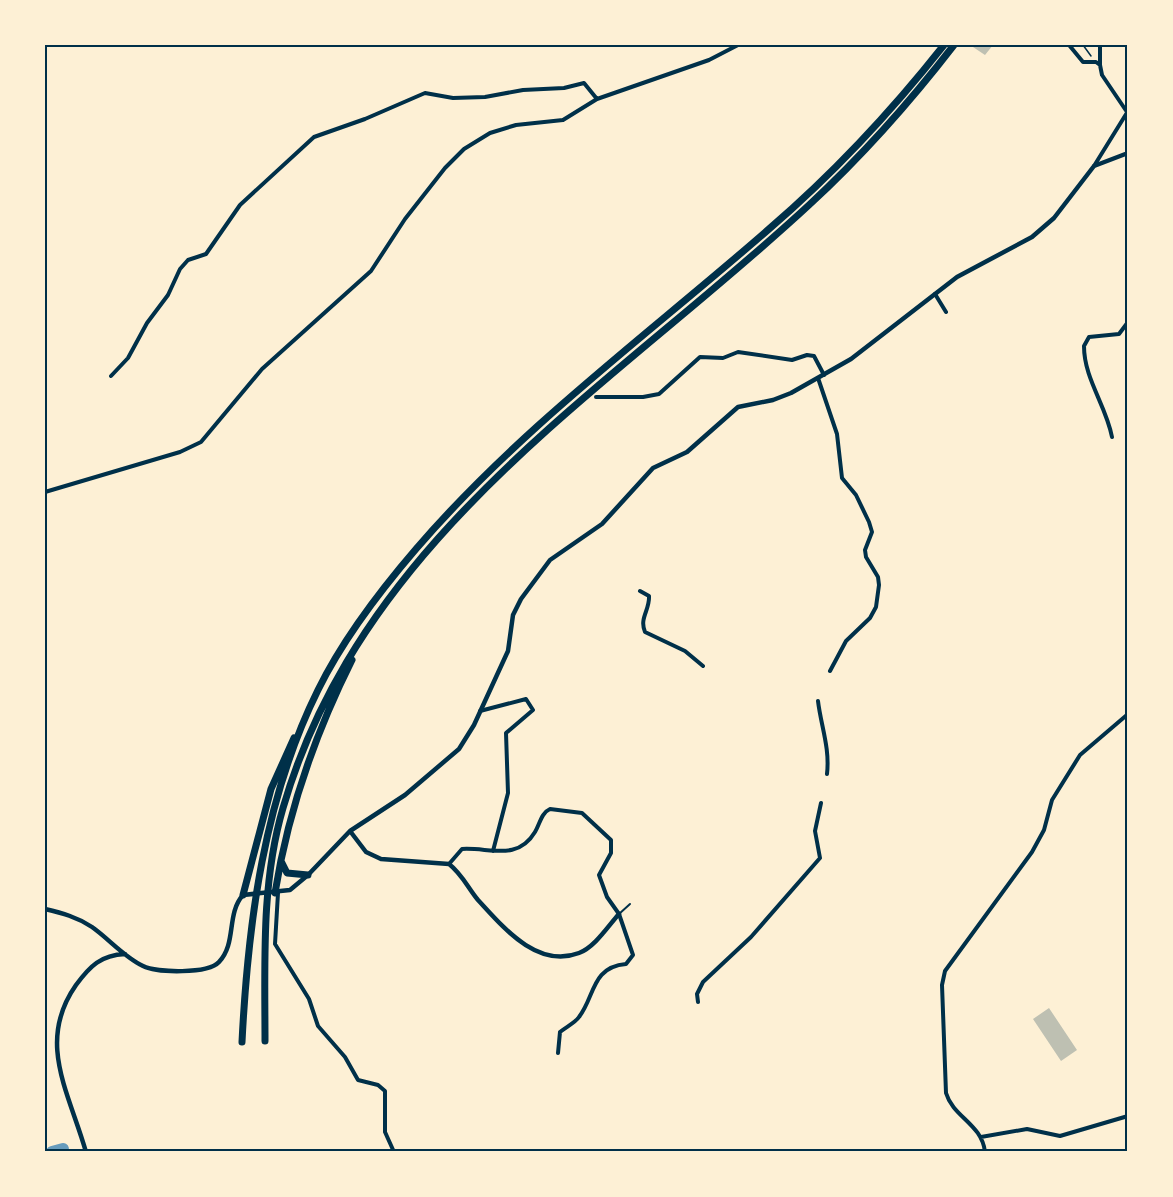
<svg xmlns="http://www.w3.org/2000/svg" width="1173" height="1197" font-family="'Sofia Sans Condensed',sans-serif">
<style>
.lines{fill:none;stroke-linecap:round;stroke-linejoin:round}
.river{stroke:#669bbc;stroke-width:12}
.building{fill:#bec0b2}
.path{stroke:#003049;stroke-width:1.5}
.service{stroke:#003049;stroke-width:2}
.minor{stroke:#003049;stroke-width:4}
.tertiary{stroke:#003049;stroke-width:4.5}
.trunk{stroke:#003049;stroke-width:7}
.neatline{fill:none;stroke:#003049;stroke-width:2}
</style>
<rect width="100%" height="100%" fill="#fdf0d5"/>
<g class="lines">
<path class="river" d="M52,1152L63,1149"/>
</g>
<path class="building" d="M970,45H993L985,55Z
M1049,1008L1077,1050L1061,1061L1033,1019Z"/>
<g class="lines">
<path class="path" d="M1083,45L1091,56"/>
<path class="service" d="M619,914L630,904"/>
<path class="minor" d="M1069,45L1083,62H1096L1100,65L1102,75L1127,112
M1100,45V65
M1094,166L1128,111
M935,294L946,312
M111,376L128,358L147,323L168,295L180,269L188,260L206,254L240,205L314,137L365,119L425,93L453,98L485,97L523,90L564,88L584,83L597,99
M818,378L837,434L842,478L856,495L869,522L872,532L865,550L866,557L878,577L879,585L876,607L870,618L846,641L830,671
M596,397H643L659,394L700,357L723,358L738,352L792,360L807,355L814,356L824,375
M1112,437C1106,405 1084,379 1084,346L1089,337L1119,334L1128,322
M45,492L180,452L201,442L262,369L371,271L405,219L445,168L464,149L490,133L516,125L563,120L597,99L709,60L738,45
M640,591L649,596C650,610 639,618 645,632L685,651L703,666
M818,701C821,726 830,748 827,774
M480,711L526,699L533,710L506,733L508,793L493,851
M449,864L462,849C489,847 517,862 535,832C540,824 541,813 550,809L582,813L611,840V853L599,875L607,897L619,914L633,955L626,964C591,967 595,997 579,1017C575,1023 566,1027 560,1032L558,1053
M278,893L275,944L309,999L318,1026L345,1057L358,1080L378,1085L385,1091V1132L394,1152
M698,1002L697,994L703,982L751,937L820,858L815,831L821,803
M981,1137L1027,1129L1060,1136L1128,1116
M985,1152C982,1124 953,1117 946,1093L942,985L945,971L1032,852L1044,830L1052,800L1080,755L1128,714"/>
<path class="tertiary" d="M350,831L366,852L381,859L449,864C462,874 468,888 478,900C503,927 537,969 579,953C595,947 608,926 619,914
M45,909C62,913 77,917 92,927C109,939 124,957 143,966C157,973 208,974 219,962C237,943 226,914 243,895L290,890L308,875L350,831L405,795L459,749L474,725L508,651L513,615L521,599L550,560L602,524L653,468L687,452L738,407L773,400L791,393L851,359L957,277L1032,237L1054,218L1094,166L1128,153
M86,1152C69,1092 36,1042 76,985C90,966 101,955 125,954"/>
<path class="trunk" d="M281,861L287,873L308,875
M275,893C288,811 315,734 352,660
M243,895L271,789L294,738
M265,1041C265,963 261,883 283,808C363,533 612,388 809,205C862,156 910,102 954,45
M242,1042C248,922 264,799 318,690C343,639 379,592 416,549C520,428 649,334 769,229C833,174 891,112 944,45"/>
</g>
<rect width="1173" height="1197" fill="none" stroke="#fdf0d5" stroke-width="93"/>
<rect x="46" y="46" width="1080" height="1104" class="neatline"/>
</svg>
